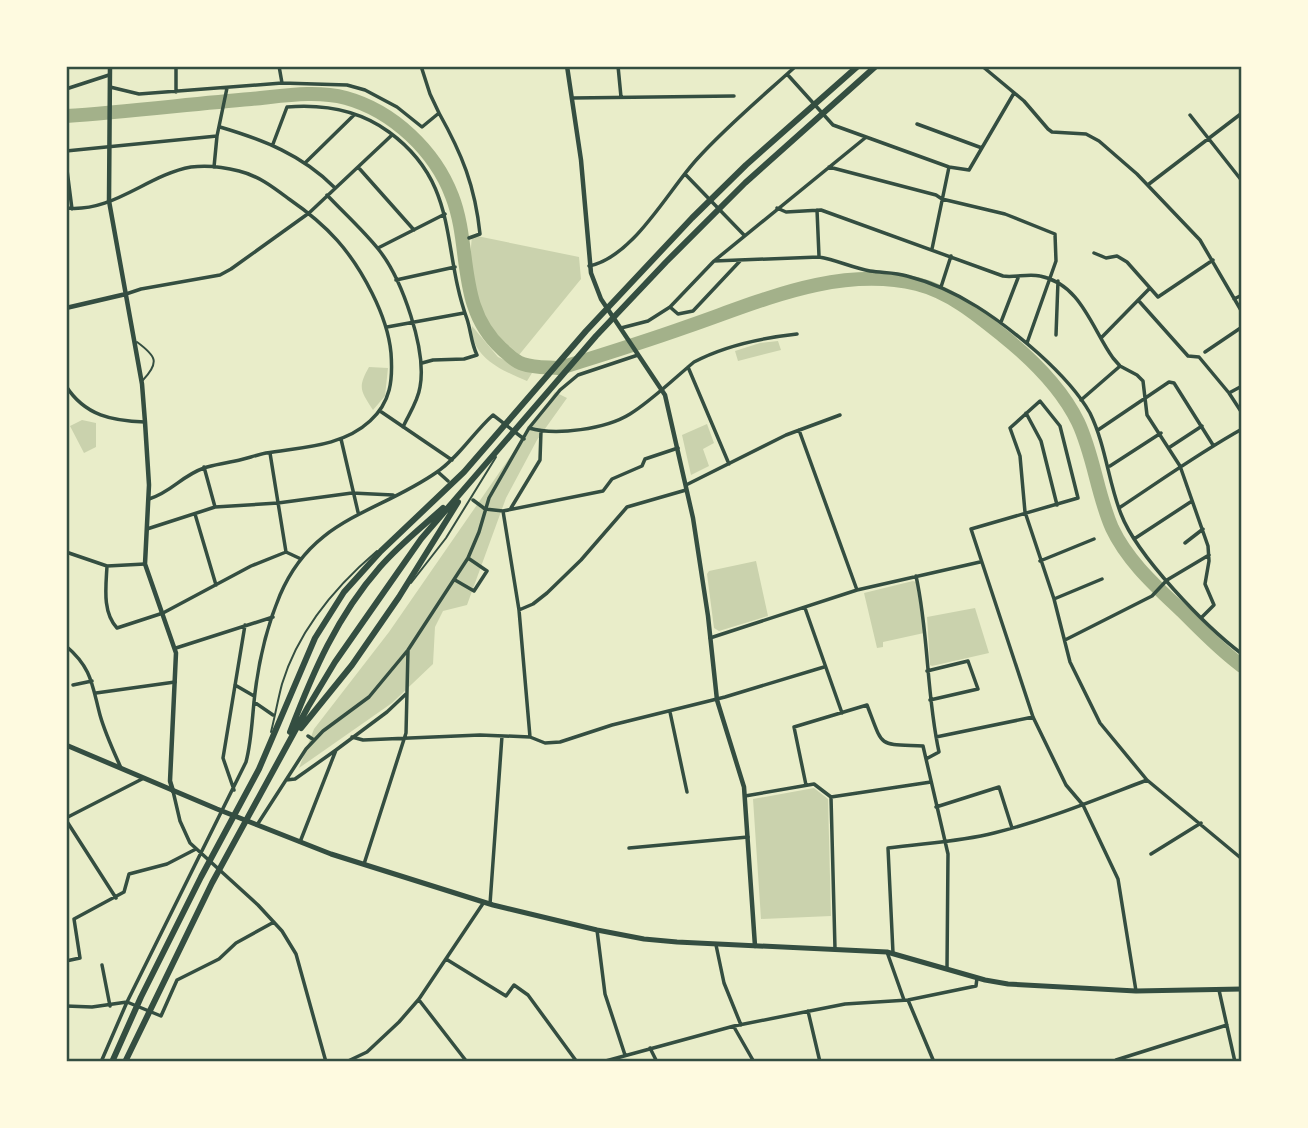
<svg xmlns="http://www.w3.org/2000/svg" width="1308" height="1128" font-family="Mulish,sans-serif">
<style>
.green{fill:#cad2ad}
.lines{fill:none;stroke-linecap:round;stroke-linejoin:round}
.river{stroke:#a3b18a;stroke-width:14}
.service{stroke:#344e41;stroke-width:2}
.minor{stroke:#344e41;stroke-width:3.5}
.tertiary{stroke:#344e41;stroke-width:4.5}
.secondary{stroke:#344e41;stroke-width:5}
.motorway{stroke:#344e41;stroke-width:6}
.neatline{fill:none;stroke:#344e41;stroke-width:2.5}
</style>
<rect width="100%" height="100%" fill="#e9edc9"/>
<path class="green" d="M472,235L579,257L581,279L519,355C506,343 482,322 476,305C468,283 470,258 472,235Z
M472,326L498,357L532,373L527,381C503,371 470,357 472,326Z
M778,341L781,350L738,361L735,351L760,343Z
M369,367L388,368L385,396L373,410C361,391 357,388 369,367Z
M555,392L567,398L537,440L506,498L467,605L443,611L435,627L433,664L392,703L299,768L314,729L389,632Z
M82,420L96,423V447L84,453L70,426Z
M707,424L714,443L703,449L709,466L691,475L682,435Z
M756,561L768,616L719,631L714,628L707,574L709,571Z
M913,581L916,582L924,633L883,642V647L877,648L864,593Z
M975,608L989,653L932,666L930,665L927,617Z
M814,788L828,799L831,916L761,919L753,799Z"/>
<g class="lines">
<path class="river" d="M66,116C128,112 190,104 251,99C283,96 315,90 346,98C393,111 435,151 452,196C472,247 456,308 502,349C508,354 515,362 523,364C534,368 548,367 560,368C602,355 644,342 686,327C759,302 838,265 917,284C949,292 976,314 1002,335C1032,359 1061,387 1078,422C1094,456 1097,494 1112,528C1128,562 1157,587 1183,612C1202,631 1220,650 1242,666"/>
<path class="service" d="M137,342C156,356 160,362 143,380
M411,583L446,538L496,457
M271,732C275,716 278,699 282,684C298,631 336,586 377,551"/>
<path class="minor" d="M279,66L282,83
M618,66L621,97
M982,66L1024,101L1048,129L1052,132L1086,134L1099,141L1137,174L1200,240L1242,312
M787,74L833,125L949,167L969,170L1014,93
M110,87L139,94L282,83L347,85L365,90L397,107L422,127L439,113L430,94L421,66
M66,89L109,75
M176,92V66
M572,98L734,96
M439,113C462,154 475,186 480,234L469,238
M1190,115L1242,181
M917,124L982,148
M220,127C264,140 302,155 334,187
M273,144L287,107C324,104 359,110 389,132C460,184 441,248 467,319C471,331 471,343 477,355L464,359L433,360L422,363
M66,151L217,136
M66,162L72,209
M306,162L354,115
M214,167L217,136L227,88
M358,167L414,230
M829,167L936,195L942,199L1005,214L1055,234L1056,261L1027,343
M685,174L744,235
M1149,184L1242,113
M327,195C344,213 364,231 379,250C402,279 427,350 420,387C418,401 409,414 403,427
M66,208C113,213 147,175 191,167C206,165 224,167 239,171C259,176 273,187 289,199C328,226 351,251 372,293C382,313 389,331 391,353C393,380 391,402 370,421C342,447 301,447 266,453C253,456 242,460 230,462C221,464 212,465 204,468C181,476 172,492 149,499
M777,208L786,212L821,210L1003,276C1015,278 1028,273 1040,276C1081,284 1092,329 1113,358L1120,366L1137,375L1143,381L1147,415L1180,466L1208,546L1209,561L1205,584L1214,605L1202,617
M817,210L819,256
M378,248L445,214
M932,249L949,167
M1094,253L1106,258L1117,256L1127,262L1158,297L1213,260
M714,261L819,257C837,260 853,268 870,271C883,273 895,272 907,276C958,289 999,319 1038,353C1058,371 1077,390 1090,413C1106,446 1108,481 1121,514C1137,556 1205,626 1242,654
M589,266C634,257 668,190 698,158C728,125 763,96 796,66
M396,280L455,267
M941,287L951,256
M126,294L141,289L220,275L231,269L309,213L392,135
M1234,299L1242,295
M1138,300L1188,356L1199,357L1229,393L1242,413
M670,307L678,314L693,311L740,261
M1001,322L1018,278
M387,327L464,313
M621,328L648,321L670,307L714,261L865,138
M1056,335L1058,281
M1102,337L1149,289
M1205,352L1242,327
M688,367L729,464
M66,386C85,416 113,421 145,422
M1229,393L1242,386
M1081,400L1119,367
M380,411L452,460
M1026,413L1041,441L1057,505
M529,428C556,436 606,429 630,414C650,402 676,377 694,362C726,345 761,338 797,334
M799,430L857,590
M1098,430L1169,382L1174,383L1213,445
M341,439L358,512
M1170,447L1202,426
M270,453L286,552L301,559
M1110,466L1161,433
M204,467L215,507
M438,472L448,481
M686,485L786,435L840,415
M473,500L485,509L503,511L603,491L612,479L642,466L645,459L678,448
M511,508L540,460L541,431
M1119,508C1160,481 1199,453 1242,429
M503,511L519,610L530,737
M195,514L216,585
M147,529L215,507L278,503L352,493L393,495
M1134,539L1192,501
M1185,543L1203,529
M66,552L107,566L145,564
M1040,561L1094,539
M107,566C106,586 102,612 117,628L163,613L251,566L286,552
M916,576C929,634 926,693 939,752L926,759
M455,580L474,591L487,571L468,558
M1054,599L1102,579
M805,608L842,713
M519,610L533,604L547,593L581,560L627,507L686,490
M710,638L857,590L980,562
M1065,640L1152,596L1167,580L1209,555
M66,646C92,668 92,685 100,715C105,733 113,750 121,768
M176,648L273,617
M927,671L968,661L978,689L930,700
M73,685L92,681
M235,685L254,696
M96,693L175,682
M254,702L273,715
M670,712L687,792
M308,736L314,740
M352,737L363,740L480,735L530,737L545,743L560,742L612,725L725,697L824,667
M936,737L1033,717
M286,780L295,779L336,750L387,712L406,694
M806,785L794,727L867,705C884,749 877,744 923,746L948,854L947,968
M234,790L223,758L245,625
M173,791L180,821L190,843L258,905L282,931L296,954L326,1062
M745,796L814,784L831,797L931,782
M831,797L835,949
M936,807L999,787L1012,828
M66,818L144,778
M66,820L116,898
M257,825L306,749L323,731L369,697L408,650L468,558L479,532L489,498L529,428L560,390L578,375L638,355
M300,842L336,750
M629,848L748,837
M1151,854L1201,823
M364,864L406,733L408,650
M490,904L502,736
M597,930L605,994L625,1055
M716,945L724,983L741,1025
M887,952L904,1000
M893,953L888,848C924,843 959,842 994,833C1047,820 1097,799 1147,780
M446,959L506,996L514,985L528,995L577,1062
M66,961L80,958L74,919L124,892L129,874L167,864L196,849
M102,965L110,1006
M1219,990L1235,1062
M1136,991L1118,879L1083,805L1066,785L1033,717L971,529L1078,498L1060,426L1040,401L1010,428L1020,456L1025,512L1054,599L1070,662L1100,723L1147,780L1242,859
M419,1000L467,1062
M908,1000L934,1062
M66,1006L92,1007L127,1002L161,1016L177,980L219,959L236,943L274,922
M808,1011L820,1062
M734,1027L754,1062
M650,1048L657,1062
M101,1062L127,1002L246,762C252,739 252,717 255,693C259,660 267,626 280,595C313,517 377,514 437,472C459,457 473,433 493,415L524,439
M346,1062L367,1052L399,1022L419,999L484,902
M602,1062L734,1026L845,1004L908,1000L976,986L977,978
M1117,1062L1116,1060L1227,1025"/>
<path class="tertiary" d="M110,66L109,201L142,384L145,422L149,485L145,564L176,653L170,781L173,791
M567,66L581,160L591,273L601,299L665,395L693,518L708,616L717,700L744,787L755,946
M66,308L126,294"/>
<path class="secondary" d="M66,745L217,809L331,854L493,905L597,930L644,939L677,942L887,952L985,980L1008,984L1136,991L1242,989"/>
<path class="motorway" d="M301,728L352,665L399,597L458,502
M290,732C313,672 337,616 380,567C399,545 422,527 443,508
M112,1062L141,997L201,877L259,769L315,638L344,592L381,551L464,472L586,331L692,218L746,165L858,66
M125,1062L212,883L308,707L335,662L421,539L596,336L666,262L745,183L876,66"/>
</g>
<rect width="1308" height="1128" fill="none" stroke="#fefae0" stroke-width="136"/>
<rect x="68" y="68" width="1172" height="992" class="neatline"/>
</svg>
